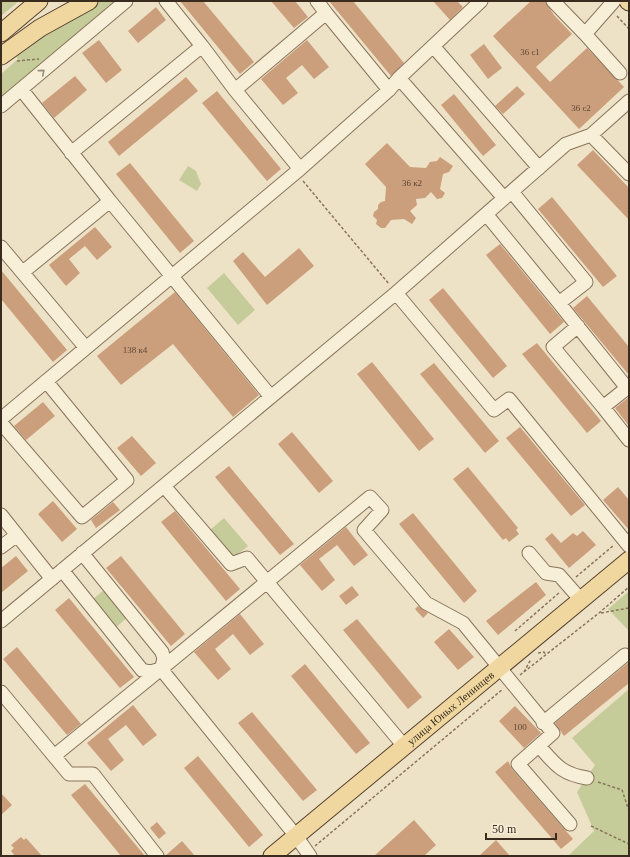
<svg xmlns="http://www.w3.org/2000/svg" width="630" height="857" font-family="'Times New Roman',serif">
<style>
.green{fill:#c5cc9a}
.building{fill:#cb9e7c}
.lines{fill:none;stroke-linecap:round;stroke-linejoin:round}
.minor-casing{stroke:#89745c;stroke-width:15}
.major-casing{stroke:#574230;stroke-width:19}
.path{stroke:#89745c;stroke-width:1.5;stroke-dasharray:3 2;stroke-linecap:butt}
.minor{stroke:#f8efd9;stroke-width:13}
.major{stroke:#f0d79f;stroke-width:17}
.oneway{stroke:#988e7c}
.labels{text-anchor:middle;stroke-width:3.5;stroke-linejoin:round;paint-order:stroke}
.number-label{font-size:9px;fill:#5e4836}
.street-label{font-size:11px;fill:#392c1f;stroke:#f5ecd5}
</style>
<rect width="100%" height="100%" fill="#eee2c6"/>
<path class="green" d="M1,1H19L1,16Z
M98,1H118L1,99V74L18,59L14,54L51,24Z
M188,166L196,171L201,184L197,191L179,180Z
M224,273L255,310L238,325L207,288Z
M224,518L248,546L234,557L210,530Z
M105,589L127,618L114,629L92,600Z
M629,591V631L608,609Z
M629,689V856H568L594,831L577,792L595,765L572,738Z"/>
<path class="building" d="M180,1H203L254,62L240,74Z
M271,1H295L308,17L294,28Z
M329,1H353L404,63L391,76Z
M433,1H457L463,7L450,20Z
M531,1H545L554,15L572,34L536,67L550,82L587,48L624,87L579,129L493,36Z
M156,7L166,20L138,43L128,31Z
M99,40L122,70L106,83L82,53Z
M307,40L329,67L314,79L302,65L286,78L298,93L283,105L261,79Z
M484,44L502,68L488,79L470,55Z
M75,76L87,90L54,118L42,103Z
M186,77L198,91L119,156L108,142Z
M517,86L525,94L503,114L495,106Z
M217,91L281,169L267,181L202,103Z
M454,94L496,145L483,156L441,105Z
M387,143L410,167L426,168L430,162L437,161L440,157L453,166L449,172L443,174L440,189L445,193L442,198L437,199L431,192L425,198L416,199L417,205L410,211L416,218L412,224L404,219L391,220L385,228H381L376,224L377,220L373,216L374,212L378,209V205L381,202L385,201L386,187L365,164Z
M593,150L629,188V220L577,165Z
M130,163L194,241L180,253L116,174Z
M552,197L617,276L603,287L538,209Z
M95,227L112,247L97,260L85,246L69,259L80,273L66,286L49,265Z
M500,244L564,322L550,334L486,255Z
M299,248L314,266L267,305L233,261L243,252L265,277Z
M1,270L67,350L53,362L1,299Z
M443,288L507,366L493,378L429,300Z
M175,292L259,395L233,417L173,344L121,385L97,356Z
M587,296L629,347V375L573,308Z
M537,343L601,421L587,433L522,354Z
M372,362L434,439L419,451L357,374Z
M434,363L499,441L485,453L420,374Z
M629,397V426L615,408Z
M43,402L55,416L26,440L14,426Z
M520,427L585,505L571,516L506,438Z
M292,432L333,481L319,493L278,444Z
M132,436L156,463L141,476L117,448Z
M229,466L294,544L280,555L215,477Z
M468,467L518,528L516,530L519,534L509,542L506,538L503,540L453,479Z
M618,487L629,500V530L603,500Z
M53,501L77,529L62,542L38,514Z
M113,502L120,510L96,528L91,520Z
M175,511L240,589L226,601L161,522Z
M413,513L477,591L464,603L399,524Z
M346,527L368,555L354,566L337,545L319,559L335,580L322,591L300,565Z
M583,531L596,545L569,568L545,539L552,533L561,543L573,533L577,536Z
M16,556L28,571L1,593V568Z
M121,556L185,634L171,646L106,568Z
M536,582L546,595L498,635L486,621Z
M352,586L359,595L346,605L339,596Z
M69,598L134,677L120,688L55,610Z
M418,606L428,613L423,618L415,609Z
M240,614L264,644L250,655L233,634L215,649L231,669L218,680L194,652Z
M357,619L422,697L408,709L343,630Z
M449,629L474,657L458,670L434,642Z
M17,647L81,724L67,735L3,659Z
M629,662V683L564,736L555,723Z
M305,664L370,743L356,754L291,676Z
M133,705L157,735L143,746L126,725L108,739L124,760L111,771L87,743Z
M515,706L541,733L524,748L499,721Z
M252,712L317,790L303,801L238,723Z
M198,756L263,835L249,847L184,768Z
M508,761L512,769L573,839L561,849L495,772Z
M85,784L145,856H121L71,795Z
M1,793L12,805L1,815Z
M414,820L436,845L424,856H374Z
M157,822L166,833L159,839L150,828Z
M21,837L24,840L26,838L42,856H15L11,851L14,848L11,845Z
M496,840L510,856H479Z
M182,841L195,856H165Z"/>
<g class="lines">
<defs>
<path id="minor" d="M553,1L585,34L614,1
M326,13L389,90L399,78L481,1
M585,34L620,73
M202,46L235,90L326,13L317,1
M433,46L539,168
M399,78L504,198
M21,89L110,201L23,272
M1,106L126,1
M591,135L629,174
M71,153L202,46L166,1
M300,169L389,90
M512,192L586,282L559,303L627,388
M110,201L271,397
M486,214L559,303
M1,247L86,348
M396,293L494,410L509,399L629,546
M578,326L553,347L603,407
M629,389L627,388L603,407L629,440
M1,419L300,169L235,90
M1,423L82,517L127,480L46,381
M164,486L231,564L247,558L404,746
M1,515L52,579
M1,547L17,535
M529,553L546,573L559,575L581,600
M62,570L142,670L150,672L161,669L164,659L162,652L82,553
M1,621L396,293L566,144L591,135L629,101
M161,669L370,497L382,510L364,530L426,603L463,623L553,733L518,764L570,824
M1,692L54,756L161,669L296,836L310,856
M543,723L625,655
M539,746C555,764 561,774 587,778
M54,756L69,774H93L157,856"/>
<g id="major">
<path d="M628,1L629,2"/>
<path d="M1,33L39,1"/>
<path d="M1,56L40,28L89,1"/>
<path id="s1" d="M272,856L629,560"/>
</g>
</defs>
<use href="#minor" class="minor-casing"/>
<use href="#major" class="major-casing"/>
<path class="path" d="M617,16L629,29
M17,61L39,59
M303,181L389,284
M576,577L614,545
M601,613L629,608
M515,631L560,592
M538,653L544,652L546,655
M524,672L531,659
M520,675L599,613L629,587
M598,782L622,790L629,811
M591,826L629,844
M315,846L503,689"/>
<use href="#minor" class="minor"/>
<use href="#major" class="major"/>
</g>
<defs><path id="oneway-chevron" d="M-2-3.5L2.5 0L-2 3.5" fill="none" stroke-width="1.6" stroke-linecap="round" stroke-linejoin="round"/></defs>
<use class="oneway" href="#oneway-chevron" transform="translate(42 72) rotate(-40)"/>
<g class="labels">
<g class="number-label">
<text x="530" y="55">36 с1</text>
<text x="581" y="111">36 с2</text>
<text x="412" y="186">36 к2</text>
<text x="135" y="353">138 к4</text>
<text x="520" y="730">100</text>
</g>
<g class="street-label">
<text dy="4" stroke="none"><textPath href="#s1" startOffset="232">улица Юных Ленинцев</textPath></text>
</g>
</g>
<rect width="630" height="857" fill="none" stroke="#392c1f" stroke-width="4"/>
<path d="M486 833v6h70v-6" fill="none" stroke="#392c1f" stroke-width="2"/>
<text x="492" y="833" font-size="12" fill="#392c1f" stroke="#f5ecd5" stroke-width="3" paint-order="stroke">50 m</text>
</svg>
